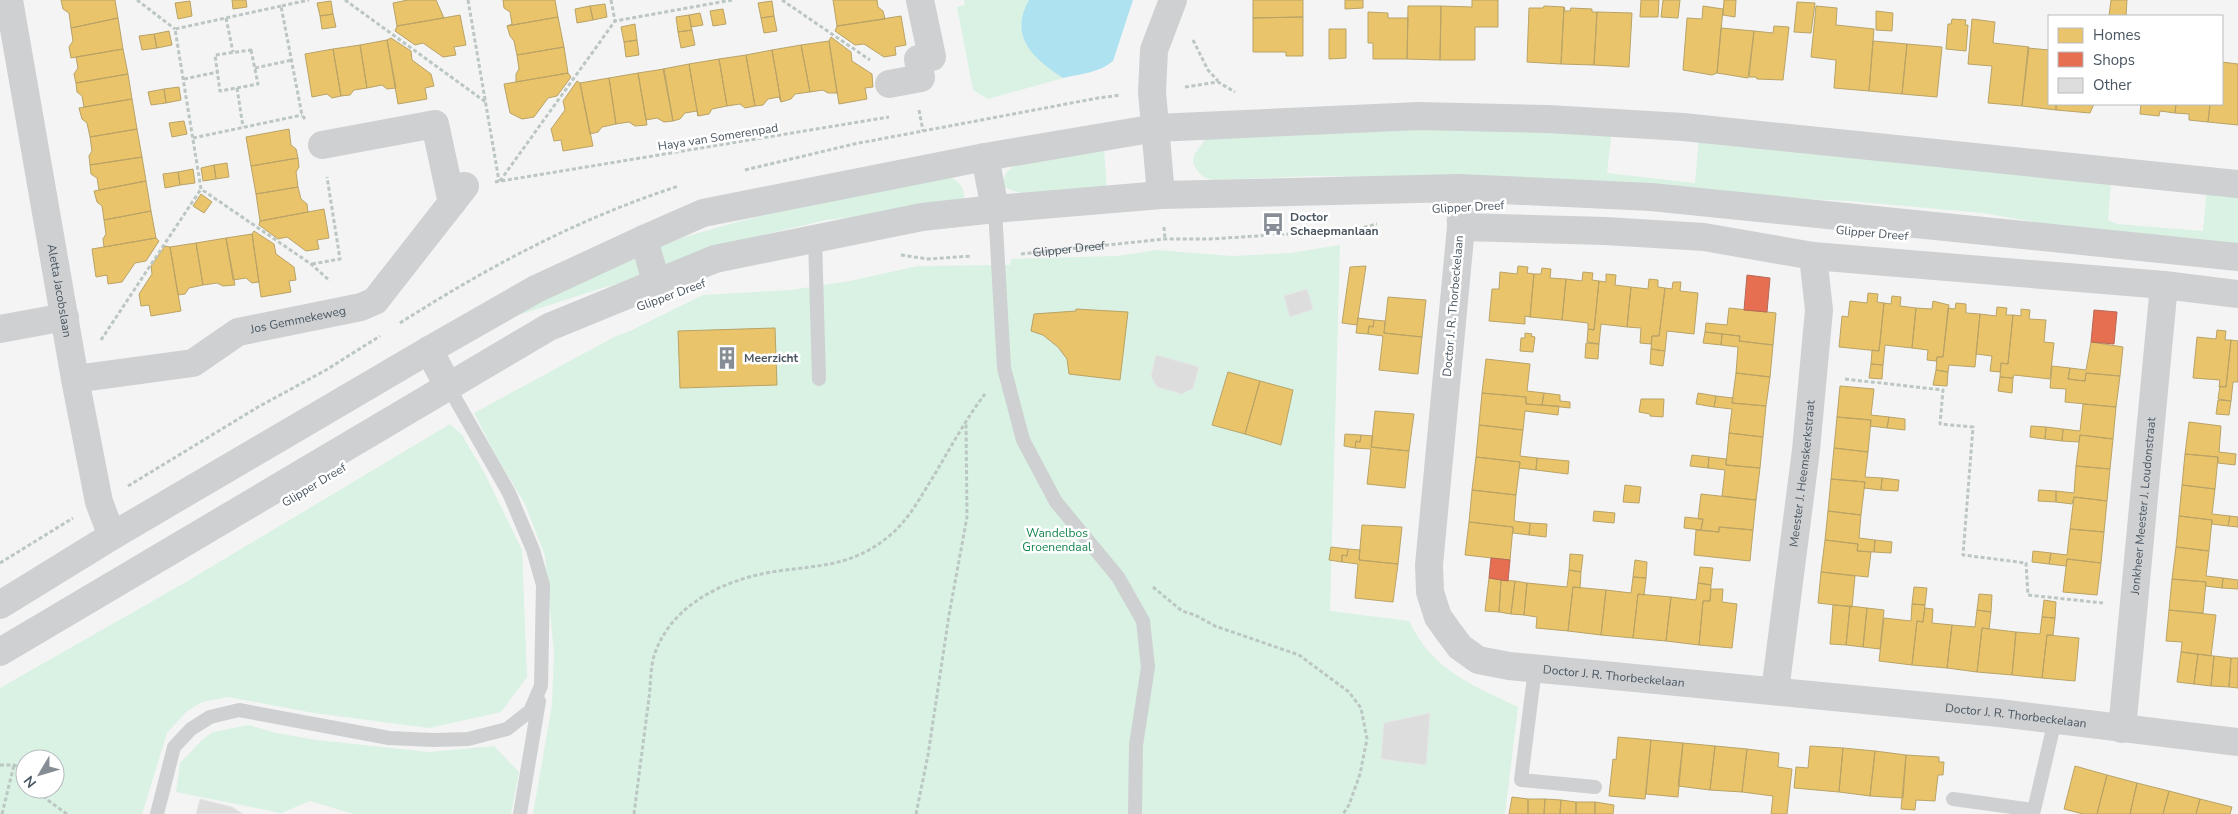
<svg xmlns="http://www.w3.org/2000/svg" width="2238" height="814" font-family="'Nunito Sans',sans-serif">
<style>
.green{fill:#d9f2e3;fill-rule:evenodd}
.water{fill:#aee2f0}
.homes{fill:#e9c46a;stroke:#b9a367}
.shops{fill:#e76f51;stroke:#b86856}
.building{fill:#ddddde;stroke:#e5e6e7}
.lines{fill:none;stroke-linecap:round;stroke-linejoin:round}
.path{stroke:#bcc7c4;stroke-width:3;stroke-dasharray:4 2.5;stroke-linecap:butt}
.service{stroke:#ced0d2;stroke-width:14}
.minor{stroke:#ced0d2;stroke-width:28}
.tertiary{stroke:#ced0d2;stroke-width:28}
.labels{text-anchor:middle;stroke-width:5;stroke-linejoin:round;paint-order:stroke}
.street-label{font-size:12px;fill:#4a5661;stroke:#fff}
.poi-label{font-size:12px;font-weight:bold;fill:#4a5661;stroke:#fff;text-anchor:start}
.park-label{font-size:12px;fill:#17864f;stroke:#fff}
</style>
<rect width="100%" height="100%" fill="#f4f4f4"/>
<path class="green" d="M964,0H1029C1008,37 1034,59 1063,78L988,99L973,90L957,7L965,5Z
M1364,123L1612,130L1607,173L1695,183L1699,136L2111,180L2108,220L2117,224L2203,231L2207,189L2238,193V251L2115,236L1983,213L1849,201L1693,194L1519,180L1316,176L1213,180C1202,178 1198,173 1193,163L1194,155L1207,137Z
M1104,149L1107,191C1079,193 1024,202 1002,185L1006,173L1018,162Z
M947,175C963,185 964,186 965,205L826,220L721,245L662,272L599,289L503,320C533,304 562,285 593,271C706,222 828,201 947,175Z
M1340,245L1330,611L1409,621C1432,670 1472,685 1518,707L1505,814H533L552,705L554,654L545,556L525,504L495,454L474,413L616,336L630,331L703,295L790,290L850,281L918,266L1010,265L1011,259L1117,256L1157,250L1232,256L1291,253Z
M450,424L462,435L485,474L522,550L527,677L501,712L429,728L314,713L228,697L202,702L187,711L167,733L142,814H0V688L186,582ZM25,759H55V789H25Z
M249,725L276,733L317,740L429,752L494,746L519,772L511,814H354L310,801L281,813L176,792L180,763L202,740L213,732Z"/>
<path class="water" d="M1029,0H1133L1113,61C1099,73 1080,74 1063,78C1034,59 1008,37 1029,0Z"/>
<path class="homes" d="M61,0H115L118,18L71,28L69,13L63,9Z
M232,0H246L247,7L233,9Z
M408,0H436L444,18L397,26L393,3Z
M503,0H555L558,17L507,26L512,24L510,12L504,8Z
M833,0H877L878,7L883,11L885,19L837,26Z
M1253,0H1303V17L1253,18Z
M1345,0H1363V8L1345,9Z
M1472,0H1498V27H1475V60H1440L1441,6L1472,7Z
M1641,0H1659L1658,17H1640Z
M1663,0H1680L1678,18L1661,17Z
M1724,0H1736L1735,17L1723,15Z
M2111,0H2127L2126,16H2109Z
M190,1L192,16L178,19L175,3Z
M331,1L333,14L320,16L317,3Z
M772,1L774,16L761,18L758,3Z
M1797,2L1815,3L1811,33L1794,32Z
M605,4L607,17L593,20L590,6Z
M590,6L593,20L577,23L575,9Z
M1408,6H1441L1440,60L1407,59Z
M1544,6L1564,7L1561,64L1527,62L1529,8H1543Z
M1703,6L1723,9L1717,73L1712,75L1683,70L1687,18L1702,19Z
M1816,6L1837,8L1836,25L1874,29L1869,91L1834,88L1836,60L1811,57Z
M1564,7L1565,11H1570L1571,8L1592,9V12H1597L1594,65L1561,64Z
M723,9L726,24L713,26L710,11Z
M1876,11L1893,13L1892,31L1876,30Z
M1368,12L1388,13V18H1408L1407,59H1373V43H1368Z
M1597,12L1632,13L1629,67L1594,65Z
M700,13L703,25L691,27L689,15Z
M333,14L336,27L322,29L320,16Z
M460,15L466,45L454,47L456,55L443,57L423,43L415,45L395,31L397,26Z
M689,15L692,30L678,32L676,17Z
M774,16L777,31L764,33L761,18Z
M901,16L906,45L895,47L896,55L884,57L864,44L855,45L835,31L837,26Z
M558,17L564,47L517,55L514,41L510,36L507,26Z
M1303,17V56H1286V52H1253V18Z
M118,18L123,49L71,58L69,47L73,41L71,28Z
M1952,19L1966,20L1965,25H1968L1966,51L1946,49L1948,24H1951Z
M1972,19L1995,22L1993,43L2029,47L2022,106L1988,103L1992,66L1968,64Z
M635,24L637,40L624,42L621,27Z
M1774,26L1789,27L1783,80L1757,79L1756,77H1749L1754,31L1773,33Z
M1721,28L1754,31L1748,78L1717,73Z
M1329,29H1346V58L1329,59Z
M692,30L695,45L681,48L678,32Z
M169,31L172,45L157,48L154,34Z
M154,34L157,48L142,50L139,36Z
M831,37L851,52L852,61L872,74L873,87L865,88L867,99L839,104L829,41Z
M391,38L411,51L412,60L431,74L434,86L425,88L427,99L398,104L387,40Z
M387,40L396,88L387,89L382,85L367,88L360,45Z
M637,40L639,55L626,57L624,42Z
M829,41L837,93H828L823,90L810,92L801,45Z
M1873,41L1907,44L1902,94L1869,91Z
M1907,44L1942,47L1937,97L1902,94Z
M360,45L367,88L354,90L350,95L341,96L333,49Z
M801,45L810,92L795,94L791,99L781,102L772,50Z
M564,47L568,73L516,82V74L519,69L517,55Z
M2028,48L2049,50V104H2056V110L2022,106Z
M123,49L128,74L76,83L74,74L78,68L76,57Z
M333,49L341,96L332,98L327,94L312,97L305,54Z
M772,50L781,102L779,97L768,99L763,105L755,106L746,55Z
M746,55L755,106L745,108L740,104L727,106L719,59Z
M719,59L727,106L712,109L709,114L698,116L689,64Z
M2222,62L2238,64V125L2208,122L2210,104H2222Z
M689,64L698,116L697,111L685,113L680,119L673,121L663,69Z
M664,69L673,121L664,122L657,118L646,120L638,73Z
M568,73L571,77L557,96L548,98L534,117L522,119L510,113L504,84Z
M638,73L647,125L635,126L629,122L616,124L609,78Z
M128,74L132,99L84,107L82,96L77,92L76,83Z
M609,78L616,124L602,127L598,132L590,134L580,83Z
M577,81L580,83L593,146L563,151L561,140L554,141L551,129L565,110L563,101Z
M179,87L181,100L166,103L164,89Z
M164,89L166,103L151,105L148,92Z
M132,99L137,129L90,137L87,123L82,119L79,108Z
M2056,104H2094L2090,113L2056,110Z
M2141,104H2176L2175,113L2160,111L2159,116L2140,114Z
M2176,104H2210L2208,122L2189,120V114L2175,113Z
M184,121L187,134L172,137L169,123Z
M137,129L142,157L90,165L89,156L92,151L90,137Z
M289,129L291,145L296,149L298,158L251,166L246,137Z
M142,157L146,181L99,190L97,178L91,174L90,165Z
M298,158L299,167L296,172L298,187L256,194L251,166Z
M227,163L229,177L216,179L214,165Z
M214,165L216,179L203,181L201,168Z
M193,169L195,183L180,185L178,172Z
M178,172L180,185L165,188L163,174Z
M146,181L151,211L104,220L102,206L97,202L94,191Z
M298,187L301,199L307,204L308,212L260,221L256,194Z
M201,194L212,202L204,213L193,206Z
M324,209L329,238L317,240L319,249L306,251L287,237L278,239L259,225L260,221Z
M151,211L156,238L104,247L103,239L106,234L104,220Z
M254,231L274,244L276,254L294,267L296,280L289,281L291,292L261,297L252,234Z
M252,234L259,282L252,283L246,278L233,280L226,238Z
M156,238L159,241L146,261L135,263L122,282L108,284L107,275L96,277L92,249Z
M226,238L235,285L223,286L217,283L203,285L196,243Z
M196,243L203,285L189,288L185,294L178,295L170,247Z
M165,246L170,247L181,311L151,316L149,305L141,306L139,294L152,274L151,266Z
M1366,266L1357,325L1342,323L1350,267Z
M1518,266L1528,267L1527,273L1534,274L1530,317L1525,316V324L1489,321L1492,289H1499L1500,272L1517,274Z
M1542,268L1551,269L1550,278L1566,279L1562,320L1530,317L1534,274H1541Z
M1583,272L1593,273L1592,280L1599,281L1594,330L1588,329V323L1562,320L1566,279L1582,281Z
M1606,274L1616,275L1615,285L1631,287L1627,327L1601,324L1599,344L1587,342L1588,329L1594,330L1599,281L1606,282Z
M1649,279L1658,280V287L1665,288L1659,336H1652L1651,344L1640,343L1641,328L1627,327L1631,287L1648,289Z
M1673,282H1681L1680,291L1698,293L1694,334L1667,331L1665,351L1651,349L1652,336H1659L1665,288L1672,289Z
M1868,293L1878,294L1877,302L1884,303L1879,351L1839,347L1842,316L1848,317L1850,301L1867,303Z
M1892,296L1901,297L1900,306L1916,308L1912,348L1885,345L1883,365L1871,364L1872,350L1879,351L1884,303L1891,304Z
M1388,297L1426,300L1422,337L1384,333Z
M1933,301L1949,305L1943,357H1937L1936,361L1927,360L1928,350L1912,348L1916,308L1932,309Z
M1956,303L1966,304V313L1980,314L1975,367L1949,365L1948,372L1936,370L1937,357H1943L1948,308L1955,309Z
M1997,307L2007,308L2006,315H2013L2008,364L2001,363L2000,372L1990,371L1992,356L1976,354L1980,314L1996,316Z
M1729,308L1776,313L1773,345L1739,341L1740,336L1705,332L1706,323L1727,325Z
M1076,309L1128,312L1120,380L1069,374L1067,359L1058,347L1043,335L1031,331L1034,314L1076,311Z
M2021,309L2030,310L2029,319L2046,320L2044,342L2054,343L2050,379L2014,375L2013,378L2000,377L2001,363L2008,364L2013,315L2021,316Z
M1358,318L1374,320L1373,327L1369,326L1368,334L1356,333Z
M1374,320L1385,321L1384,333L1422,337L1418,374L1379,370L1383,336L1368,334L1369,326L1373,327Z
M775,328L777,385L680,388L678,331Z
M2217,330L2226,331L2225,340H2231L2226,387H2219L2220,380L2193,378L2197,337L2216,339Z
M1705,332L1722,334L1721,345L1703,343Z
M1525,333L1532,334L1531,336L1535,337L1533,352L1520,351L1521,338H1525Z
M1722,334L1740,336L1739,341L1773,345L1770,377L1736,373L1738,347L1721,345Z
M2231,340L2238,341V382H2233L2231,401L2218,399L2220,386L2226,387Z
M2091,342L2123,347L2120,376L2086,373L2085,381L2068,379L2070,368L2086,370Z
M1586,343L1599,344L1598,359L1585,358Z
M1651,349L1665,351L1663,366L1650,364Z
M1486,359L1530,364L1527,391L1544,393L1542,405L1526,404V397L1482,393Z
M1871,364L1883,365L1882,379L1869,378Z
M2052,366L2070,368L2068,379L2085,381L2086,373L2120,376L2116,407L2065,402L2066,389L2050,388Z
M1936,370L1948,372L1947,386L1933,385Z
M1228,372L1260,381L1245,434L1212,425Z
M1736,373L1770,377L1766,406L1732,403Z
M2000,377L2013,378L2012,393L1998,391Z
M1260,381L1293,390L1281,445L1245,434Z
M1840,386L1874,389L1871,415L1889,417L1887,428L1870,426L1871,420L1837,417Z
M1482,393L1526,397V404L1559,406L1558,415L1525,411L1523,430L1479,425Z
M1544,393L1560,395V401L1570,402V408L1542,405Z
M1698,393L1716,396L1714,407L1696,404Z
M1716,396L1733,398L1732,403L1766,406L1763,437L1729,433L1732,409L1714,407Z
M1641,399H1664L1663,417L1650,416V414L1639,412Z
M2218,400L2231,401L2229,415L2216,414Z
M2083,404L2116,407L2113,439L2080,435L2079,442L2062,441L2063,429L2080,431Z
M1375,411L1414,414L1409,451L1371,447Z
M1837,417L1871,420L1868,452L1834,448Z
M1889,417L1905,419V430L1887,428Z
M2189,422L2221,426L2219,452L2236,454L2235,465L2218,463V457L2185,454Z
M1479,425L1523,430L1520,456L1537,458L1536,470L1519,468L1520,462L1476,457Z
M2031,426L2046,427L2045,439L2030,437Z
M2046,427L2063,429L2062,441L2045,439Z
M1729,433L1763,437L1760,468L1726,465Z
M1345,434L1361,435L1360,442L1356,441L1355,448L1344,446Z
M1361,435L1373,436L1371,447L1409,451L1405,488L1367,484L1371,449L1355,448L1356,441L1360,442Z
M2080,435L2113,439L2110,469L2076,466Z
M1834,448L1868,452L1865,477L1882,478L1881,490L1864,488L1865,482L1831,479Z
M2185,454L2218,457L2215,489L2182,485Z
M1692,455L1709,457L1708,468L1690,466Z
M1476,457L1520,462L1516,495L1472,490Z
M1709,457L1726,459V465L1760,468L1756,500L1722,496L1725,470L1708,468Z
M1537,458L1569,461L1568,474L1536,470Z
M2076,466L2110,469L2107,501L2074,497L2072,504L2056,502V491L2074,493Z
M1882,478L1899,480L1898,491L1881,490Z
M1831,479L1865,482L1861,515L1828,511Z
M1625,485L1641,487L1639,503L1623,502Z
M2182,485L2215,489L2212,514L2230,516L2228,526L2212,524V520L2179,516Z
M1472,490L1516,495L1514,521L1530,523L1529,535L1513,533V527L1469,522Z
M2039,490L2056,491V502L2038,501Z
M1701,494L1756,500L1753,530L1719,527V532L1701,530L1703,519H1698Z
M2074,497L2107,501L2104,532L2070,529Z
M1594,511L1615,513L1614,523L1593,521Z
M1828,511L1861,515L1859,538L1875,540L1874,552L1857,551L1858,544L1825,540Z
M2179,516L2212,520L2209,551L2176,547Z
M2230,516L2238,517V527L2228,526Z
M1685,517L1703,519L1701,530L1684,528Z
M1469,522L1513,527L1510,560L1465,555Z
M1530,523L1547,524L1546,537L1529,535Z
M1362,525L1402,527L1398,564L1359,560Z
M1719,527L1753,530L1750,561L1694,555L1696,530L1719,532Z
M2070,529L2104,532L2101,563L2067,559L2066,566L2049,564L2051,553L2067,555Z
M1825,540L1858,544L1857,551L1871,552L1868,577L1821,572Z
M1875,540L1892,542L1891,553L1874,552Z
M1331,547L1348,549L1347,556L1342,555V562L1329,560Z
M2176,547L2209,551L2206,576L2223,578L2222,588L2205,586L2206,582L2172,579Z
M1348,549L1360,550L1359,560L1398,564L1393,602L1355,598L1358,564L1342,562V555L1347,556Z
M2033,551L2051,553L2049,564L2032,562Z
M1570,554L1583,555L1581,572L1569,570Z
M2067,559L2101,563L2097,595L2063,592Z
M1635,560L1647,562L1646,578L1633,577Z
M1700,567L1713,568L1711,585L1698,583Z
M1569,570L1581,572L1580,588L1573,587L1568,631L1536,628L1537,617L1524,615L1527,583L1567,587Z
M1821,572L1855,576L1852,607L1818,603Z
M1633,577L1646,578L1644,595L1638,594L1633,638L1601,635L1606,590L1631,593Z
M1489,578L1501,580L1499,612L1485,611Z
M2223,578L2238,580V589L2222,588Z
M2172,579L2206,582L2203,613L2169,610Z
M1501,580L1515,581L1511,614L1499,612Z
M1515,581L1527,583L1524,615L1511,614Z
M1698,583L1711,585L1710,601H1703L1699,645L1666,641L1671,597L1696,600Z
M1573,587L1606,590L1601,635L1568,631Z
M1914,587L1927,588L1925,605L1912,604Z
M1711,589H1723L1722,602L1737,604L1732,648L1699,645L1703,601H1710Z
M1638,594L1671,597L1666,641L1633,638Z
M1979,594L1992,595L1991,612L1977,610Z
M2044,600L2056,602L2055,618L2042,617Z
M1912,604L1925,605L1923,622L1917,621L1912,665L1879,661L1884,618L1911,621Z
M1833,605L1850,606L1846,645L1830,644Z
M1850,606L1867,608L1863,647L1846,645Z
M1867,608L1884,610L1880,649L1863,647Z
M1925,608L1933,609L1932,623L1952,625L1947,668L1912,665L1917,621L1923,622Z
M1977,610L1991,612L1989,629L1982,628L1977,672L1947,668L1952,625L1975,627Z
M2169,610L2216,615L2211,656L2181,652L2182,642L2166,641Z
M2042,617L2055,618L2053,635H2047L2042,678L2012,675L2016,632L2040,634Z
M1982,628L2016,632L2012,675L1977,672Z
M2047,635L2079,638L2075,681L2042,678Z
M2181,652L2198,654L2194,684L2177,682Z
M2198,654L2214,656L2211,686L2194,684Z
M2214,656L2231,658L2229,687L2211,686Z
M2231,658H2238V688L2229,687Z
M1618,737L1651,740L1645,799L1609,796L1613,759L1616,760Z
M1651,740L1683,743L1678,797L1646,794Z
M1683,743L1715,746L1710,790L1678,786Z
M1715,746L1747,749L1742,792L1710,790Z
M1810,746L1843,748L1839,792L1794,788L1796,767L1808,768Z
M1843,748L1875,751L1870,796L1839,792Z
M1747,749L1779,753L1778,767L1792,769L1787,814H1771L1773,796L1742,792Z
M1875,751L1906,755L1903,798L1870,796Z
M1906,755L1939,757V762H1944L1943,775H1938L1935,801L1916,800L1915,810L1901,809Z
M2075,766L2107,775L2097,814H2083L2064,809Z
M2107,775L2137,783L2130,814H2097Z
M2137,783L2169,791L2163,814H2130Z
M2169,791L2200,799L2196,814H2163Z
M1512,797L1528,799V814H1509Z
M1528,799H1545L1544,814H1528Z
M1545,799L1561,800L1560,814H1544Z
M2200,799L2232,807L2230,814H2196Z
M1561,800L1576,802V814H1560Z
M1576,802H1595V814H1576Z
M1595,802L1614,805L1613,814H1595Z"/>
<path class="shops" d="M1747,275L1770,278L1767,312L1744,310Z
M2094,310L2117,312L2114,344L2091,342Z
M1491,558L1510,560L1508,581L1489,578Z"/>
<path class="building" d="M1307,289L1313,309L1290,317L1284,296Z
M1156,355L1199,367L1193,388L1182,394L1157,387L1151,376Z
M1430,713L1426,765L1381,759L1384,723Z
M200,799L232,807L243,814H196Z"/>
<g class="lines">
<g class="path">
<path d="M137,0L175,29"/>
<path d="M345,0L487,103"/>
<path d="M468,0L499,181"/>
<path d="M611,0L615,21"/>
<path d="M782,0L870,60"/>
<path d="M281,6L175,29L201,189L311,264L330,281"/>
<path d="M226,18L233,52"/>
<path d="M1193,40L1208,70L1218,81"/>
<path d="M251,50L258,84L220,91L215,55Z"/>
<path d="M255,68L292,60"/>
<path d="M184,79L218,72"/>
<path d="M1185,87L1218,82L1235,92"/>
<path d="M237,88L243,127"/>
<path d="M919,110L923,131"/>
<path d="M305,119L302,115L281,6L309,0"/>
<path d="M193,138L302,115"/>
<path d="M745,170L854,144L1098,98L1121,95"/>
<path d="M500,181L615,21L732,0"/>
<path d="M495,182L889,117"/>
<path d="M1164,227L1165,239"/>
<path id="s1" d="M1021,254L1165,239H1210L1289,234H1339L1377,224"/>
<path d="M901,255L928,259L972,256"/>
<path d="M312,264L340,259L327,177"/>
<path d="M400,323C488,267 579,218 679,186"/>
<path d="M101,340L201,189"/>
<path d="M1845,379L1943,390L1940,424L1973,427L1963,555L2026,563L2028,595L2103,603"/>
<path d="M128,486L258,407L326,370L380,336"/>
<path d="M0,563L73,518"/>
<path d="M1153,587L1182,611L1195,615L1215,626L1299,655L1349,692L1361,708L1367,739L1360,774L1349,805L1343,814"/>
<path d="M0,765H14L25,770"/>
<path d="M42,789L46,799L67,814"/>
<path d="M2,814L14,765"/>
<path d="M634,814C639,775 644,736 649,698C651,684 650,666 655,653C673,602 729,578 778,571C821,565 852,566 888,537C908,521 920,498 933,477C950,449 965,420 985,394"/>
<path d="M916,814L928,755L949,615L967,517L966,422"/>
</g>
<path class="service" d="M995,209L1004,368L1023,440L1056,502L1118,577L1143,621L1148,667L1136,745L1135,814
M815,239L819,379
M1535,669L1521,780L1595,787
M1953,799L2034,810L2055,720
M157,814L174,747L191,729L210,717L239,710L389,738L433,740L468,739L507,729L530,711L541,686L543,585L533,550L509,493L448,386
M520,814L539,701"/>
<g class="minor">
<path id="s2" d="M9,0L75,379L99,502L112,536"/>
<path d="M889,84L921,78L918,59L932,57L920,0"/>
<path d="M322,145L435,124L452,203"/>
<path d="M985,157L995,209"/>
<path id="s3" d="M1460,188L1461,227L1429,565L1430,592L1438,617L1448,631L1460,647L1478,660L1509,666L1999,713L2238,742"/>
<path d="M1161,195L1152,92L1154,50L1173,0"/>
<path d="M1461,227L1605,231L1704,237L1813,256L2164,285L2238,294"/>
<path d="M644,239L656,282"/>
<path d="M0,329L65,317"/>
<path d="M429,350L448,386"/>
<path id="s4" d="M75,379L193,363L238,332L361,307L375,301L465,186"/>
<path id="s5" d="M1775,691L1806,450L1819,310L1813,256"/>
<path id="s6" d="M2122,729L2164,285"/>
</g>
<path class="tertiary" d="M0,605L112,536L429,350L536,289L644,239L703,213L985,157L1156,128L1419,116L1548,119L1683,127L2238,184
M0,652L549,327L715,259L922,217L995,209L1161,195L1460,188L1651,197L2238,257"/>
</g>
<defs>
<symbol id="bus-bare" viewBox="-9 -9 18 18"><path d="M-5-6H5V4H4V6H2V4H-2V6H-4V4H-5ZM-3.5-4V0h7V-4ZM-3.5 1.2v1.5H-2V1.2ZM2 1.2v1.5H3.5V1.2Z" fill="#868d94" stroke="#fff" stroke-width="2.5" paint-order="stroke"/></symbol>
<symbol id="building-bare" viewBox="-9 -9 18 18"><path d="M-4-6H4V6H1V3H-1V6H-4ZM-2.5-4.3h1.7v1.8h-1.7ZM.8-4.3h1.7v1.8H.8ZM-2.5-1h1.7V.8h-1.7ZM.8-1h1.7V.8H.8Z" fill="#868d94" stroke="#fff" stroke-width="2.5" paint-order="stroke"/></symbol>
</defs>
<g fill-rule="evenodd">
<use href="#bus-bare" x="1257" y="208" width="32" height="32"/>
<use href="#building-bare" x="711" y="342" width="32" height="32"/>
</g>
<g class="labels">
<g class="street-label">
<text transform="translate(718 137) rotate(-9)" y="4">Haya van Somerenpad</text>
<text transform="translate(1468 207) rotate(-3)" y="4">Glipper Dreef</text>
<text transform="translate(1872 233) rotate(5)" y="4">Glipper Dreef</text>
<text dy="4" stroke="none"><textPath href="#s1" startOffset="48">Glipper Dreef</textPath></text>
<text dy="4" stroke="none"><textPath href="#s2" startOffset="295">Aletta Jacobslaan</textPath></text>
<text transform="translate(671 295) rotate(-20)" y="4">Glipper Dreef</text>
<text transform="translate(1453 306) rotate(-85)" y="4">Doctor J. R. Thorbeckelaan</text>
<text dy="4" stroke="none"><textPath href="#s4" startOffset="235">Jos Gemmekeweg</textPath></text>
<text dy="4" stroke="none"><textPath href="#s5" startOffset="219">Meester J. Heemskerkstraat</textPath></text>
<text transform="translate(314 485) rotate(-31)" y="4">Glipper Dreef</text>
<text dy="4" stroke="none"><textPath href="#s6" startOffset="224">Jonkheer Meester J. Loudonstraat</textPath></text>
<text dy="4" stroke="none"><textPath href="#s3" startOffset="628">Doctor J. R. Thorbeckelaan</textPath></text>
<text dy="4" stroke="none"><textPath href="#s3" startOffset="1032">Doctor J. R. Thorbeckelaan</textPath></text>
</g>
<g class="poi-label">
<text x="1290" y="221">Doctor<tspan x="1290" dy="14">Schaepmanlaan</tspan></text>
<text x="744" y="362">Meerzicht</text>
</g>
<g class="park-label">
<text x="1057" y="537">Wandelbos<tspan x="1057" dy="14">Groenendaal</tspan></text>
</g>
</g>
<rect x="2048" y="15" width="175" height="90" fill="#ffffff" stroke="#b7bbc0"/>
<rect x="2058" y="28" width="25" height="15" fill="#e9c46a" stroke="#b7bbc0"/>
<text x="2093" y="40" font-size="15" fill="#4a5661">Homes</text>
<rect x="2058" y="52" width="25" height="15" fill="#e76f51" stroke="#b7bbc0"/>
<text x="2093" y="65" font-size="15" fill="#4a5661">Shops</text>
<rect x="2058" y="78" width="25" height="15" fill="#ddddde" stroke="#b7bbc0"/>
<text x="2093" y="90" font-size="15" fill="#4a5661">Other</text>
<g transform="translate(40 774) rotate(232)"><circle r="24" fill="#ffffff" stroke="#b7bbc0"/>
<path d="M0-4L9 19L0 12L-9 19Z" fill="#868d94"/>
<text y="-8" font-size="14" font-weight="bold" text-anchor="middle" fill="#4a5661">N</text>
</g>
</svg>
